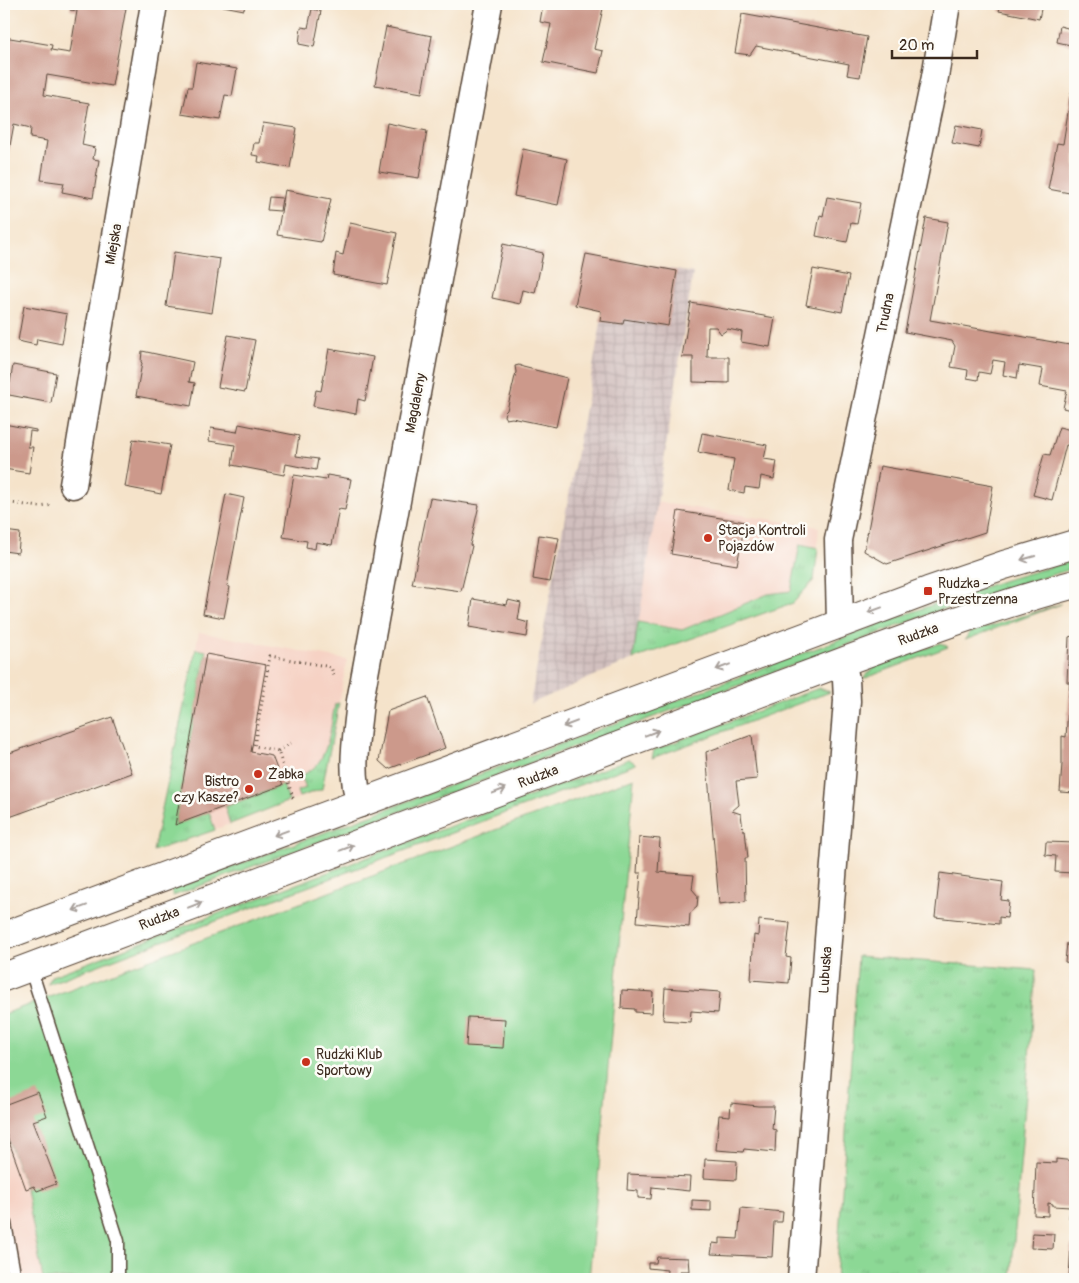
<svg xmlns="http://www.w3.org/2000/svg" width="1079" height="1283" font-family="Pangolin,sans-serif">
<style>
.built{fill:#f6d2c4}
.industrial{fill:url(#industrial-grid)}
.grass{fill:url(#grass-tufts);stroke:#64815a}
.pitch{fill:#8cd895;stroke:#64815a}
.building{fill:#cc998b}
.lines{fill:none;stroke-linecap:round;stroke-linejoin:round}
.service-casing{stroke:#574638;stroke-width:15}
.minor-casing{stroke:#574638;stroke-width:29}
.tertiary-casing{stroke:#574638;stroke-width:30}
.path{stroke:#574638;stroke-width:3;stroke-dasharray:1 4;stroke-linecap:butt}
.service{stroke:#fff;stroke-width:12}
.minor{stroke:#fff;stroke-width:26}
.tertiary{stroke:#fff;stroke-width:28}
.oneway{stroke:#a79f9a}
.poi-dot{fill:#c8321e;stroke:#fdfcf7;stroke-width:2}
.labels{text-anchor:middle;stroke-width:5;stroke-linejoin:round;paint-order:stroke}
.street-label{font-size:14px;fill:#3b2a1e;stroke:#fdfcf7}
.poi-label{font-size:14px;fill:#3b2a1e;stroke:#fdfcf7;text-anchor:start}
</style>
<defs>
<pattern id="industrial-grid" width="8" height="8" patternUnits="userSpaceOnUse" patternTransform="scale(1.25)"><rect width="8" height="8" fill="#d1bfbe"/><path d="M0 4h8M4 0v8" fill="none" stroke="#b4a4a3"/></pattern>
<pattern id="grass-tufts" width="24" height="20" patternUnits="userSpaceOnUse" patternTransform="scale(1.25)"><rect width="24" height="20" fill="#8cd895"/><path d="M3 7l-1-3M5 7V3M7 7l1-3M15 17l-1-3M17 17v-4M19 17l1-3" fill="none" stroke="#7aba80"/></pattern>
</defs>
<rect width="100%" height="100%" fill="#fdfcf7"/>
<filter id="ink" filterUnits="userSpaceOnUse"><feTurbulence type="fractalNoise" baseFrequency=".02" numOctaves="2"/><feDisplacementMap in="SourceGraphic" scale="10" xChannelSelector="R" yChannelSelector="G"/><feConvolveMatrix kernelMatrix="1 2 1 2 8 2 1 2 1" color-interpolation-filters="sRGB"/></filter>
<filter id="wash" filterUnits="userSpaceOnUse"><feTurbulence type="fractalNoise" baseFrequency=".0096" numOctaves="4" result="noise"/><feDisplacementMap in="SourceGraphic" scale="20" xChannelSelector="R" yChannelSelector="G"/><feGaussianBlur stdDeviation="1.12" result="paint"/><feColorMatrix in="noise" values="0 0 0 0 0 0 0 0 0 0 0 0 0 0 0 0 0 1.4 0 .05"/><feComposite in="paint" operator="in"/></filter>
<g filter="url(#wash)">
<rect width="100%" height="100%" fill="#f5e3ca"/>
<path class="built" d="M656,502L819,527L814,580L793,603L633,659Z
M199,632L347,660L322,789L230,824L153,851Z
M4,1128L26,1189L43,1279H4Z"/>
<path class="industrial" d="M613,259L693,273L633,659L530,704Z"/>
<path class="grass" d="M800,544L818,548L814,580L793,603L633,659L638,622L682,630L768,594L791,591Z
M1075,560V568L1007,588L938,611L173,896L171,890L934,604L1005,580Z
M1061,604L965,640L969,633Z
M941,643L948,647L863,679L874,667Z
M196,649L206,651V654L175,825L209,812L215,830L153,851Z
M819,688L830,692L652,758L654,750Z
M339,703L322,789L299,797L297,791L306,788L301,775C329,767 330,728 335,704Z
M629,759L636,764L48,984L52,976Z
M283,785L289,801L230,824L225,807Z
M858,956L1036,970L1011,1279H836Z"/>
<path class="pitch" d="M634,778L589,1279H43L26,1189L4,1128V1014Z"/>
<g id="blocks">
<path class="building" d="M71,4H116V7L126,8L112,86L47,75L44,95L89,103L82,145L95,148L93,159L99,160L93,198L62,192L64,183L41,180L47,141L30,138L31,128L14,124L6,167L4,166V37L52,45L51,50L70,53L77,11L70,10Z
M213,4H245L244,10Z
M543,4H604L594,49L603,51L598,73L543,62L551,24L540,22Z
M1001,4H1042L1039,19L999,11Z
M312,9L321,11L314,47L299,44L301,27L308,28Z
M742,14L867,37L860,77L847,75L849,64L756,46L750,55L735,53Z
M1060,26L1075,30V46L1057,42Z
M386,27L432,36L422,93L375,85Z
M196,62L237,69L232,96L225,95L220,120L182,114L188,87H192Z
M1071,93L1075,94V194L1048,189L1057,143L1063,144Z
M263,123L297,128L290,168L258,162L259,156L252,155L254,143H259Z
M387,123L427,131L419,178L379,172Z
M956,125L982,130L979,148L952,143Z
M523,149L567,159L558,205L514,196Z
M285,190L331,199L321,242L277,235Z
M269,197L282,198L280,211L267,210Z
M827,197L861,203L857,224L851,223L847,242L816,236L820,215L823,216Z
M926,218L948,222L930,320L1075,346V411L1063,408L1067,391L1040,386L1043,369L1019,365L1017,378L1003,375L1005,362L993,360L990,374L979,372L978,380L967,378L968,370L951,367L955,346L952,341L905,332Z
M350,223L397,233L387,285L333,275L336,253L343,255Z
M503,244L543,253L535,293L523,290L520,304L492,298Z
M174,252L220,259L212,313L166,306Z
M586,254L677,271L668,326L624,319L623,324L600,321L601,311L575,305Z
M813,269L849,276L842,312L806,305Z
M691,303L775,318L770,347L741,342L742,332L728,329L721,334L716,327H708L707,357H729V383L693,382V357H682Z
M24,306L67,314L62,344L37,339L36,345L18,341Z
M228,335L255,340L245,392L218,387Z
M329,349L373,357L365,401L358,399L356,414L313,406L316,390L321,391Z
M142,351L193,362L189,382L195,383L191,406L136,396L142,363L141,362Z
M13,365L56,373L51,403L4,394L6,382L10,383Z
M519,365L523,367L567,378L556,427L512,418L506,419L504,416L505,412L507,410L516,372L515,366Z
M1075,417V447L1066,445L1052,500L1033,495L1044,454L1050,455L1059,427L1071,430Z
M4,424L36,430V432L30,431L28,447H33L29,473L4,469Z
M239,424L299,436L296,456L318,459L316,470L286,464L284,475L232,465L235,445L209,441L211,428L237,432Z
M702,433L767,445L764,459L777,461L774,479L761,476L759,489L745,487L744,493L729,490L734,459L698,452Z
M133,439L170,445L161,494L125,487Z
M880,466L993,486L985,532L887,564L864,551Z
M294,475L326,480L327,475L351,479L345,510L339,509L332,545L316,542L315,549L306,547L307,541L283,537Z
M226,494L244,498L227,586L230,587L224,618L203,614Z
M430,498L479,505L470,545L472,546L461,591L412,584Z
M678,511L745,522L737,565L671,554Z
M4,531L20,533L18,553L4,551Z
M539,535L559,538L550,582L533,579Z
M473,599L507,605L508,600L521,603L518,620L529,623L527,637L469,627Z
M1075,635V793L1060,792L1062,764V736L1066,737L1070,682H1067L1069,637Z
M206,654L266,665L251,752L272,756L283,785L175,825Z
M427,697L445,748L388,769L379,761L388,711Z
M112,717L132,773L4,819V755Z
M752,735L757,779L736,781L739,805L732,811L741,814L743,830H745L748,858H745L746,901L719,904L706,752Z
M639,837L660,839L658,872L694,875L692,889L698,896L697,907L690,913L689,927L637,922L641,873H637Z
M1046,842L1075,843L1073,873L1055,872L1056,856L1045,855Z
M940,873L1003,882L1001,900L1009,901L1007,918L999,917V924L935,917Z
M759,920L790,923L786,957L791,958L789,983L751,980L754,935L758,936Z
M1074,936H1075V981H1070L1072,963L1065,962L1067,943L1073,944Z
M665,988L720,992L718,1013L691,1011L690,1022L663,1020Z
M622,990L653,992L652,1013L635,1012V1009L621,1008Z
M468,1017L505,1019L503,1048L466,1046Z
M38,1092L47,1116L33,1121L55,1178L56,1184L37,1191L34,1186L26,1189L4,1128V1105Z
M731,1103L758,1106H774L772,1129L776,1130L775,1152L744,1149L743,1152L716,1150L719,1115L730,1116Z
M705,1159L737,1161L736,1180L704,1178Z
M1056,1159L1075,1161V1218H1069L1070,1207L1053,1206V1204L1048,1203V1216L1034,1215L1036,1162L1056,1163Z
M628,1174L690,1177L689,1191L652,1187L651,1199L638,1198V1191L627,1190Z
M692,1200L711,1201V1211L692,1210Z
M741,1208L783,1212L782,1222H774L772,1257L711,1254L713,1243L720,1244V1238L738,1239Z
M1032,1233L1054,1234L1053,1249L1031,1248Z
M1071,1245L1075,1246V1279H1069Z
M657,1257L688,1258L689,1271H680V1279H666L667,1270L648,1268V1263H656Z"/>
</g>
</g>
<g filter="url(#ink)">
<use href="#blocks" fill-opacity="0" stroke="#574638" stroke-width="1"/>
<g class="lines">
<defs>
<path id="service" d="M30,967L118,1241V1279
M4,1218L15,1279"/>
<path id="minor" d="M73,485L154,4
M840,623L838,540L935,77L947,4
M360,804C349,770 357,735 360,701L489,4
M801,1279L847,701L846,679L842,662"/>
<path id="tertiary" d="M4,936L928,591L1004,565L1075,544
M4,977L842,662C919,634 996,605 1075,584"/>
</defs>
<use href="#service" class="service-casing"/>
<use href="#minor" class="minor-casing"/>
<use href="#tertiary" class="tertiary-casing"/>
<path class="path" d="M4,502L40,507L53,505
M278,751L291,743
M293,798L278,751L254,746L270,656L331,667L335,679"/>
<use href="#service" class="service"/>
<use href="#minor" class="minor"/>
<use href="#tertiary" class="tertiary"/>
</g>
<defs><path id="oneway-shaft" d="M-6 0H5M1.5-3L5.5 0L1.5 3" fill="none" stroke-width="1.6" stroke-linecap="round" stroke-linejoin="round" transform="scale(1.25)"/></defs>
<g class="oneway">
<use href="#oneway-shaft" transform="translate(1028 558) rotate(164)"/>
<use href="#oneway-shaft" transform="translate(875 610) rotate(160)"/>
<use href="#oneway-shaft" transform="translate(723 667) rotate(159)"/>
<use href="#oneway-shaft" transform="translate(570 724) rotate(159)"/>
<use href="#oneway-shaft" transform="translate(652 733) rotate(-21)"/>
<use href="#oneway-shaft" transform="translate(499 791) rotate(-21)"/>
<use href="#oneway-shaft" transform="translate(281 833) rotate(160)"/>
<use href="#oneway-shaft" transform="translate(347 848) rotate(-21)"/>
<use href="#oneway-shaft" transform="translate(195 905) rotate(-21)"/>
<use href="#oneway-shaft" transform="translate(80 908) rotate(160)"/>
</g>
</g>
<g class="poi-dot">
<circle cx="708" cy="538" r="5"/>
<rect x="923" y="586" width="10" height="10" rx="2.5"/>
<circle cx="258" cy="774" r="5"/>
<circle cx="249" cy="789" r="5"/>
<circle cx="306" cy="1062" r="5"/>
</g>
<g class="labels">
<g class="street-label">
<text transform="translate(113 244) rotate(-80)" y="5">Miejska</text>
<text transform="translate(885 313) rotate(-78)" y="5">Trudna</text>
<text transform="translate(415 403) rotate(-79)" y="5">Magdaleny</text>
<text transform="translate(918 634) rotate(-20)" y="5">Rudzka</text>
<text transform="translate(538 776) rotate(-21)" y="5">Rudzka</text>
<text transform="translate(159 918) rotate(-21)" y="5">Rudzka</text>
<text transform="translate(825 970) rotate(-86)" y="5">Lubuska</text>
</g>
<g class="poi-label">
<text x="718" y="535">Stacja Kontroli<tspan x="718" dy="16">Pojazdów</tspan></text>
<text x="938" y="588">Rudzka -<tspan x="938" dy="16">Przestrzenna</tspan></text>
<text x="268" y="779">Żabka</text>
<text x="239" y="786" text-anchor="end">Bistro<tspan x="239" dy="16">czy Kasze?</tspan></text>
<text x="316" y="1059">Rudzki Klub<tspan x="316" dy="16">Sportowy</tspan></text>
</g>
</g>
<rect width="1079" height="1283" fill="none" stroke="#fdfcf7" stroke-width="20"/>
<path d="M892 50v8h85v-8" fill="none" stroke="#3b2a1e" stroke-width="2.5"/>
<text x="899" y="50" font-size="15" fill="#3b2a1e" stroke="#fdfcf7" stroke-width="4" paint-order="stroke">20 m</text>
</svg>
